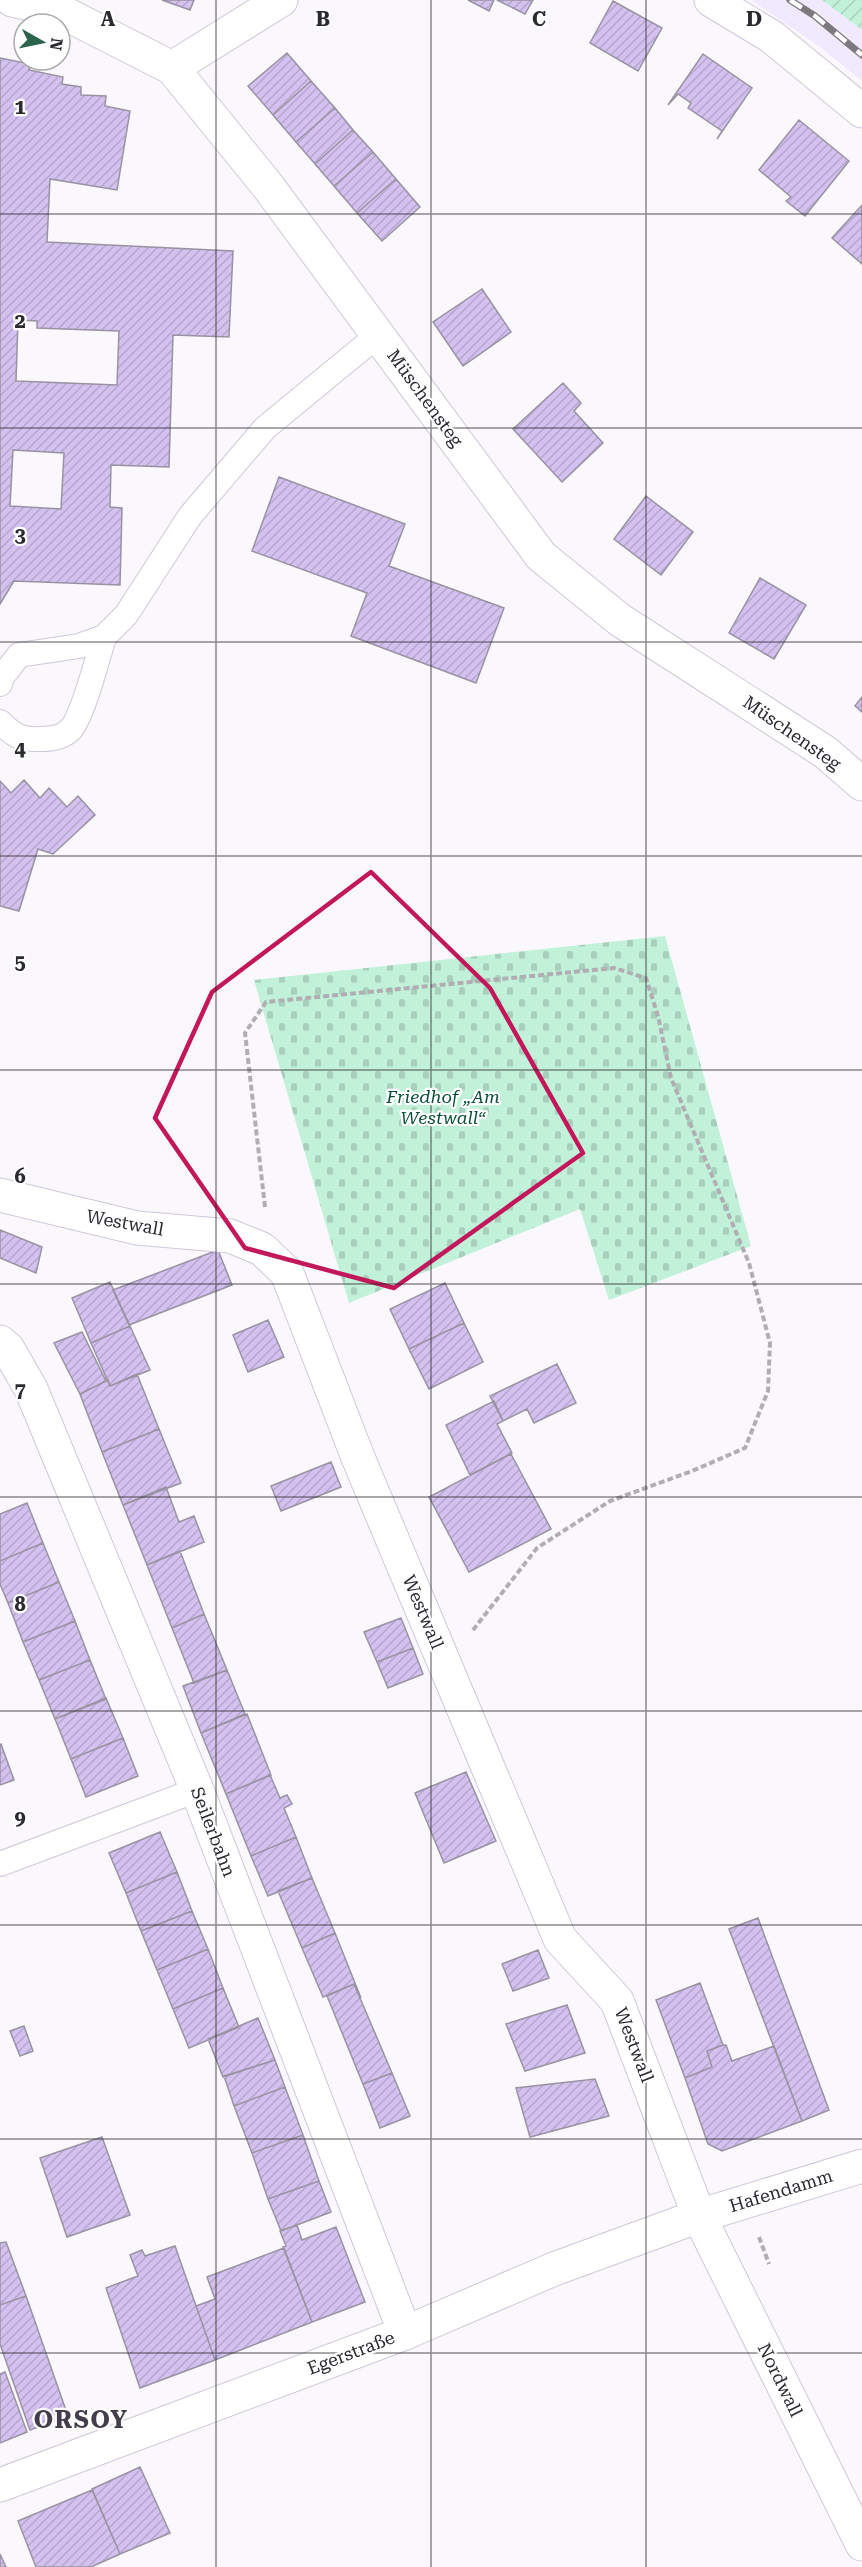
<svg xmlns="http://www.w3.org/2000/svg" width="862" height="2567" font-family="'Roboto Serif',serif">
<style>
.built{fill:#f1e9fe}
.cemetery{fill:url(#cemetery-stones)}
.garden{fill:url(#garden-furrows)}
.building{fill:url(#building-hatch);stroke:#9992a3;stroke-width:1.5;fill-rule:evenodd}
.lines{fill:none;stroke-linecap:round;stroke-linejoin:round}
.service-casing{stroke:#cec7da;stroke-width:26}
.minor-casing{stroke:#cec7da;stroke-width:35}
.tertiary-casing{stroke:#cec7da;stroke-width:35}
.path{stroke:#b0aeb3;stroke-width:4;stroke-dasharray:6 3;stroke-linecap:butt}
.service{stroke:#fff;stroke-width:24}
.minor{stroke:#fff;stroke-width:33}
.tertiary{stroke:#fff;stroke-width:33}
.rail-casing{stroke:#7c797f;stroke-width:7}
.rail{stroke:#fff;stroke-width:4.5;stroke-dasharray:14;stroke-linecap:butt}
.marked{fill:none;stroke:#c2185b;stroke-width:4.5;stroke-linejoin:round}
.grid{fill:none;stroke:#2c2930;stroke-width:1.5;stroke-opacity:0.55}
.labels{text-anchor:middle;stroke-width:4.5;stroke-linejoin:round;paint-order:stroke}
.street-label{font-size:18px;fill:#2c2930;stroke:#fff}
.park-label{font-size:18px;font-style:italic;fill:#0d5037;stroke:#fff}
.district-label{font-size:24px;font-weight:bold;letter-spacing:1.5px;fill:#433d4c;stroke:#fff}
.grid-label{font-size:20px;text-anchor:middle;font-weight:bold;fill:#2c2930;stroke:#fff;stroke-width:4.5;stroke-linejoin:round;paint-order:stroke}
</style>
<defs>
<pattern id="cemetery-stones" width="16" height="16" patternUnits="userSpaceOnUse" patternTransform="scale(1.5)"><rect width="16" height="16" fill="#c2f1d9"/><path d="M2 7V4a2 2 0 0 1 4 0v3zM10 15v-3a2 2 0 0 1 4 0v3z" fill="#a7cfbb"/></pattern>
<pattern id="garden-furrows" width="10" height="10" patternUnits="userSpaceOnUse" patternTransform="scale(1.5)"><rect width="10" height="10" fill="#c2f1d9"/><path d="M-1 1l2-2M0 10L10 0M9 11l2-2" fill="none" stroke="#a7cfbb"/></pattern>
<pattern id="building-hatch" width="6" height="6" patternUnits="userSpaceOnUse" patternTransform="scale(1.5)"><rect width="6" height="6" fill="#d4c1ef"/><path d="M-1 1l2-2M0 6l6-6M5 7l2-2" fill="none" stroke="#b6a6cd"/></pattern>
</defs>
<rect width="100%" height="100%" fill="#faf8fc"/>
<path class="built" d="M751,0H822L832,7L862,30V81L820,47Z"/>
<path class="cemetery" d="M665,936L751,1246L609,1300L580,1209L349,1303L254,980Z"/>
<path class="garden" d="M822,0H862V30Z"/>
<path class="building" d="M162,0H194L190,10Z
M468,0H494L489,11Z
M497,0H533L525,14Z
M613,1L662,28L638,71L590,43Z
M287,53L311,81L273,115L248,86Z
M703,54L752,88L717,139L722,131L688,108L691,103L678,94L668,105Z
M0,58L30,64L29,70L63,77L62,84L81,87V95L106,96L105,106L130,111L117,190L50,179L47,242L233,251L229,337L173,335L169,467L111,465L110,507L122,508L120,585L14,581L0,604ZM18,320L37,321V328L119,331L117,385L16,381ZM13,450L64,453L61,509L10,506Z
M311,81L335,108L296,142L273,115Z
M335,108L353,130L315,164L296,142Z
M799,120L849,161L805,216L786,201L791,197L759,170Z
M353,130L373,152L334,186L315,164Z
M373,152L396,179L357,213L334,186Z
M396,179L420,207L382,241L357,213Z
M862,205V264L832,238Z
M482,289L511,332L463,366L433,322Z
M563,383L581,403L574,411L603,443L562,482L513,429Z
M279,477L405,524L389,566L504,608L476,683L351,636L367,593L252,551Z
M646,496L693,532L661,575L614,539Z
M760,578L806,605L774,659L729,633Z
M862,697V712L855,706Z
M24,780L40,798L49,788L67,807L78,796L95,815L53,854L38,849L19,911L0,906V781L11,793Z
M0,1230L42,1247L36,1273L0,1258Z
M218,1250L232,1285L129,1325L113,1290Z
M110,1282L130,1326L91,1343L72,1298Z
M445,1283L464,1323L409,1349L390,1309Z
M268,1320L284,1357L248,1372L233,1335Z
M464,1323L483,1362L429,1389L409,1349Z
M130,1326L150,1370L110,1386L91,1343Z
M82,1332L106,1381L80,1394L54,1343Z
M557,1364L576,1403L534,1423L527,1409L503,1421L490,1396Z
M137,1374L159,1429L102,1452L80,1394L108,1380L110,1386Z
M494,1401L503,1421L497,1424L512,1453L470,1475L446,1425Z
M159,1429L181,1483L123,1505L102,1452Z
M511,1454L551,1529L469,1572L429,1497Z
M331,1462L341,1487L281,1511L271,1486Z
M166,1487L179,1522L194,1516L204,1542L147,1565L123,1505Z
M27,1503L43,1543L0,1561V1514Z
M43,1543L59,1582L8,1603L0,1584V1561Z
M180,1551L204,1614L172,1628L147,1565Z
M59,1582L75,1621L23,1642L8,1603Z
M204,1614L227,1670L194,1683L172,1628Z
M401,1618L413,1648L377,1662L364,1632Z
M75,1621L90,1660L39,1680L23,1642Z
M413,1648L423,1674L388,1688L377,1662Z
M90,1660L106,1699L55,1719L39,1680Z
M227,1670L245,1714L201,1733L183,1686Z
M106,1698L123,1738L71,1759L55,1719Z
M247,1714L271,1775L226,1794L201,1733Z
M123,1738L138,1776L86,1797L71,1759Z
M1,1744L14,1780L0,1785V1745Z
M466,1772L496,1841L444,1863L415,1793Z
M270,1775L280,1798L287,1795L292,1804L284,1808L296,1837L251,1856L226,1794Z
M160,1832L177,1872L126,1893L109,1853Z
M296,1837L312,1878L268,1896L251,1856Z
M177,1872L192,1911L141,1931L126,1893Z
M312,1878L335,1933L302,1948L278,1891Z
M192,1911L208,1949L157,1970L141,1931Z
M758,1918L829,2110L802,2121L729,1929Z
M335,1933L361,1998L354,1984L323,1997L302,1948Z
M208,1949L223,1988L173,2009L157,1970Z
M538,1950L549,1978L513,1991L502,1964Z
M700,1983L723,2045L707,2051L712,2067L685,2078L656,2000Z
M354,1984L392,2073L363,2084L327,1996Z
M223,1988L239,2027L189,2048L173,2009Z
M567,2005L585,2053L525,2071L506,2024Z
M258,2018L275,2060L223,2077L208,2039Z
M24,2026L33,2051L20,2056L10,2031Z
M723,2045H726L732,2061L774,2046L802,2121L722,2151L708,2144L685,2078L712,2067L707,2051Z
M275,2060L285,2087L234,2106L224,2076Z
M392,2073L410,2116L380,2128L363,2084Z
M595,2079L609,2116L530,2137L516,2088Z
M285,2087L303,2135L252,2153L234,2106Z
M303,2135L319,2181L268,2199L252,2153Z
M102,2137L130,2215L67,2237L40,2158Z
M319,2181L331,2212L281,2231L268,2199Z
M297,2225L302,2240L336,2227L365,2302L312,2322L283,2247L286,2246L280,2231Z
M6,2242L26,2296L0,2305V2243Z
M175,2246L215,2360L140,2388L106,2288L138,2276L130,2255L142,2250L145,2256Z
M284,2248L312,2322L215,2360L196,2306L215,2299L207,2277Z
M26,2296L68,2416L30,2430L0,2344V2305Z
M5,2372L27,2432L0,2443V2374Z
M140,2467L170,2533L120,2554L92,2489Z
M92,2490L120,2554L91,2567H36L18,2521Z
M0,2554L6,2567H0Z"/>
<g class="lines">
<defs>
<path id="service" d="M0,684L2,677L19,655L79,646L104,637L126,615L190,516L265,428L378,335
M0,722C14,736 21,740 41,739C51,739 63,738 71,729C83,715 98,657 104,637
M0,1864L197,1790"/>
<path id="minor" d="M12,0L60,11L172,68L267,185L541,556L620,620L825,752L862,784
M711,0L772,37L862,111
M172,68L281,0
M0,1195L137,1228L230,1236L262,1249L287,1273L357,1455L560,1939L617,2001L699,2216L862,2544
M0,1342L8,1349L31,1389L197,1790L405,2333"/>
<path id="tertiary" d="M0,2485L405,2333L554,2269L699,2216L862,2166"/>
</defs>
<use href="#service" class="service-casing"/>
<use href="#minor" class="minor-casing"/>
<use href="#tertiary" class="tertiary-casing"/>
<path class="path" d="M265,1207L245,1033L266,1002L614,968L646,978L658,1016L671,1078L749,1263L770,1343L768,1391L745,1448L692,1471L610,1501L537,1548L473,1630
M759,2237L769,2264"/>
<use href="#service" class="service"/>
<use href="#minor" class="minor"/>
<use href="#tertiary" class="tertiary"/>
<defs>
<path id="rail" d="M790,0L815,16L862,55"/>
</defs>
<use href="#rail" class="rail-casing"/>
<use href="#rail" class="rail"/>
</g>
<path class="marked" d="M371,872L490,988L583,1153L394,1288L245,1248L155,1118L212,992Z"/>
<path class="grid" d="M216,0V2567M431,0V2567M646,0V2567M0,214H862M0,428H862M0,642H862M0,856H862M0,1070H862M0,1284H862M0,1497H862M0,1711H862M0,1925H862M0,2139H862M0,2353H862"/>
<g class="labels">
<g class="street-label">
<text transform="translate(425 398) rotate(54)" y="6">Müschensteg</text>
<text transform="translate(792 733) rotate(35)" y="6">Müschensteg</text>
<text transform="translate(125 1223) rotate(10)" y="6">Westwall</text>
<text transform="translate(423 1612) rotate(67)" y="6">Westwall</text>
<text transform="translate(213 1832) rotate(69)" y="6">Seilerbahn</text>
<text transform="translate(634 2045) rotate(69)" y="6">Westwall</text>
<text transform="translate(781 2191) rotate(-17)" y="6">Hafendamm</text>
<text transform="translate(351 2353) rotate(-21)" y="6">Egerstraße</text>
<text transform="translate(780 2380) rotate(64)" y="6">Nordwall</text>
</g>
<g class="park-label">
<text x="443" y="1103">Friedhof „Am<tspan x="443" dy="21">Westwall“</tspan></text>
</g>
<g class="district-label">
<text x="81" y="2428">ORSOY</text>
</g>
</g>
<g class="grid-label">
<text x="108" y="26">A</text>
<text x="323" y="26">B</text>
<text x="539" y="26">C</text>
<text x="754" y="26">D</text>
<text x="20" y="114">1</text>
<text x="20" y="328">2</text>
<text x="20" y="542">3</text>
<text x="20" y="756">4</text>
<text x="20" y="969">5</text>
<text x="20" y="1183">6</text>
<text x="20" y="1397">7</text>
<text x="20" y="1611">8</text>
<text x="20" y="1825">9</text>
</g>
<g transform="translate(42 42) rotate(99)"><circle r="28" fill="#ffffff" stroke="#aba9ac" stroke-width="1.5"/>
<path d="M0-4.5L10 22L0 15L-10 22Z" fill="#2b644c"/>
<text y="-9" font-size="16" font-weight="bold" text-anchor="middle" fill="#2c2930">N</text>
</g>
</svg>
